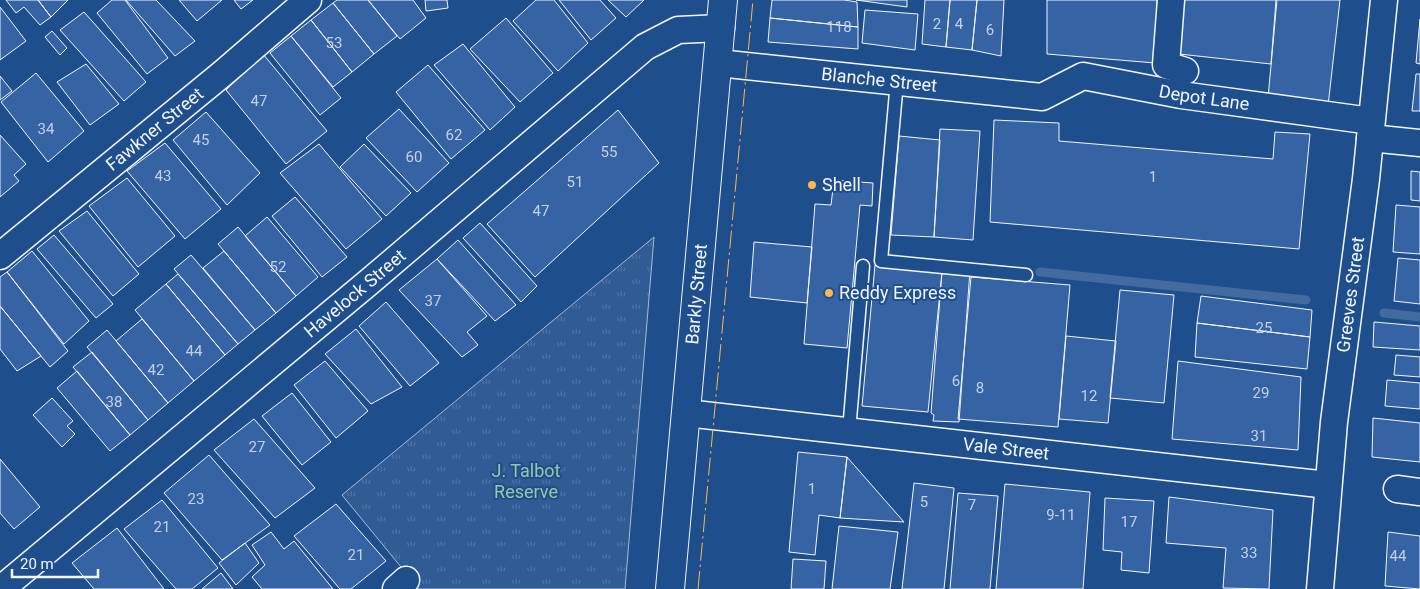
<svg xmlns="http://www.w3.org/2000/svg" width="1420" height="589" font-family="Roboto,sans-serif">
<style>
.grass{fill:url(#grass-tufts);stroke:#a8bbd7}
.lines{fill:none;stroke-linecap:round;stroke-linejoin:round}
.stream{stroke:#446ba0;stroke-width:9}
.building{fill:#3563a3;stroke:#f2f6ff}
.lane-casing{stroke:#f2f6ff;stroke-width:15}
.street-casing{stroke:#f2f6ff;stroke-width:29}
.secondary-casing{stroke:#f2f6ff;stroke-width:30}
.lane{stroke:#1f4e8c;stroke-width:12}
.street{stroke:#1f4e8c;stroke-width:26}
.secondary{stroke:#1f4e8c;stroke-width:28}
.power{stroke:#ffb74d;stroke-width:1;stroke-dasharray:18 4 2.5 4;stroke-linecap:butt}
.poi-dot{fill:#ffb74d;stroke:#1f4e8c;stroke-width:2}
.labels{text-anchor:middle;stroke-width:4;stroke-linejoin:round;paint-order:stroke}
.number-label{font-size:15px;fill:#c3d1e8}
.street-label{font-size:18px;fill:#f2f6ff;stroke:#1f4e8c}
.poi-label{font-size:18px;fill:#f2f6ff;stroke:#1f4e8c;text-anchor:start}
.park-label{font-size:18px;fill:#97c8a6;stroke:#1f4e8c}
</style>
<defs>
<pattern id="grass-tufts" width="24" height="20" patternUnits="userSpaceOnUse" patternTransform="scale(1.25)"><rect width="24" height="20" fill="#305b95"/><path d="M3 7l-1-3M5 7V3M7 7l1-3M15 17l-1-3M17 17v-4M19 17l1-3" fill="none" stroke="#4e73a5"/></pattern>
</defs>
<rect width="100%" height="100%" fill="#1f4e8c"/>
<path class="grass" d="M654,237L625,589H419L342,495Z"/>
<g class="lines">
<path class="stream" d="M1040,272L1306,300
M1384,313L1420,317"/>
</g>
<path class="building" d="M6,0H38L51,17L40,25L24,7L16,13Z
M38,0H68L51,17Z
M112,0H125L168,58L147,74L97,13Z
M126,0H156L195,41L175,56Z
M179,0H222L197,21Z
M234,0H253L241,9Z
M337,0H368L397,36L374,54L333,3Z
M368,0H413L426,18L400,39Z
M425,0H447L448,8L426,11Z
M536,0H554L588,43L558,71L513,21Z
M559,0H600L616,18L591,40Z
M608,0H644L626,17Z
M772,0H844L857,2L858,27L770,18Z
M856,0H907V7Z
M925,0H950L946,47L922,44Z
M950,0H977L972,50L946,47Z
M977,0H1004L1001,56L972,50Z
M1047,0H1157L1155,63L1047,54Z
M1181,0H1276L1271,64L1179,54Z
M1277,0H1340L1328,106L1268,98Z
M333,3L374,54L352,72L311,20Z
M0,7L26,41L0,60Z
M865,10L918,14L915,50L862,43Z
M84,12L146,82L124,101L60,30Z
M506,18L553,73L520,102L470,49Z
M770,18L858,27V49L768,42Z
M1420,19V64L1416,63Z
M311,20L352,72L333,87L291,36Z
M52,31L67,48L60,55L45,37Z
M291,36L341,98L320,115L270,53Z
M463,44L515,107L490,130L434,65Z
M263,54L327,131L286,164L226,90Z
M86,64L119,104L90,125L57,82Z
M428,65L485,130L451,159L396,92Z
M36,73L84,131L48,162L1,102Z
M1416,74H1420V111H1412Z
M0,76L12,91L0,100Z
M399,109L449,163L417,192L366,138Z
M618,110L659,163L535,277L487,224Z
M206,112L260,173L227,205L173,140Z
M994,120L1059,123V141L1273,159L1275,132L1310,134L1299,249L990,222Z
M940,129L980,131L973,240L934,237Z
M0,135L26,164L14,175L19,181L0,197Z
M899,136L940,140L934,237L891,235Z
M165,143L221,209L185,239L127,171Z
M319,144L382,219L346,249L280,173Z
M364,144L411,193L386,216L340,167Z
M1411,171L1420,172V201L1411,200Z
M127,178L175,236L138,267L89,206Z
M834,180L873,183L872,206L860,205L847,348L804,344L815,204L831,205Z
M295,197L347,257L322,277L272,216Z
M1396,205L1420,207V254L1393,252Z
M87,211L139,274L113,296L59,231Z
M267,217L318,277L296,296L245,236Z
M480,223L537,286L521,302L463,238Z
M238,227L296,296L276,313L218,244Z
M54,235L113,304L96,318L37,249Z
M458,240L516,305L495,321L437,259Z
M754,242L812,247L807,303L750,297Z
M32,251L89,321L64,344L7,272Z
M224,251L276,313L255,330L203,268Z
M191,255L255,330L238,344L174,269Z
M1398,258L1420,260V304L1394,301Z
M437,259L487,316L467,332L478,345L462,357L399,290Z
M875,265L942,272L928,412L862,406Z
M970,270L959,422L933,421L934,415L931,413L942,272Z
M7,272L68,351L50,367L0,306V277Z
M178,274L238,344L225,355L166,284Z
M971,277L1070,285L1058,427L958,419Z
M166,284L225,355L194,381L135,310Z
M1120,290L1174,295L1164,403L1110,398Z
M1201,296L1312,310L1310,337L1197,323Z
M386,302L439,363L410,386L359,326Z
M0,306L41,356L17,371L0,349Z
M142,319L194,381L168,403L116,341Z
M1374,322L1420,326V350L1373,347Z
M1197,323L1310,337L1307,369L1195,357Z
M356,329L402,387L371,404L325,354Z
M107,330L168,403L148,420L87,347Z
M1066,336L1116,341L1108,423L1059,419Z
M92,352L148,420L130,435L73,367Z
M1396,355L1420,357V377L1394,375Z
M325,361L368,411L336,438L294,385Z
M1178,361L1301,377L1298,450L1172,439Z
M77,371L130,435L110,451L57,388Z
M1387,380L1420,383V409L1385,406Z
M292,393L331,442L302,465L262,416Z
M52,398L73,421L67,426L75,434L62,447L33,415Z
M1373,418L1420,423V462L1372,457Z
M254,419L315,488L275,518L214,450Z
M798,452L847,457L840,518L819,515L815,555L789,552Z
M209,455L270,525L222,560L164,493Z
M847,457L904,522L840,518Z
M0,459L40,507L14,529L0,513Z
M914,483L954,488L944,589H902Z
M1005,484L1090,492L1083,589H996Z
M958,493L998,496L990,589H950Z
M1169,497L1273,510L1269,589L1223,588L1226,548L1166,543Z
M1105,498L1154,501L1149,573L1121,570L1122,552L1103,550Z
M162,500L218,568L192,589H176L124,529Z
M336,504L386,561L351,589H340L294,536Z
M839,526L898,532L890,589H832Z
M117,528L164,589H94L72,563Z
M271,532L284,549L294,541L333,589H262L252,577L265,565L252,545Z
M1388,532L1420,536V589L1385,586Z
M245,543L259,563L236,585L219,563Z
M793,559L826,561L824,589H791Z
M221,573L233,589H202Z"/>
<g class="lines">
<defs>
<path id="lane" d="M897,81L881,261L1026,275
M849,431L863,266"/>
<g id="street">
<path d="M1171,0L1166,65L1185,71"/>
<path id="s1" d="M718,63L1042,97L1083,76L1181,95L1371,121"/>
<path d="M1370,138L1420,143"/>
<path id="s2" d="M0,256L222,74L308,0"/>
<path id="s3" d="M686,413L1328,485"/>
<path d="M1397,489L1420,492"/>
<path id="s4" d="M1,589L369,282L645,47L678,30L721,28"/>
<path d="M396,589L406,580"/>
<path id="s5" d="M1320,589L1334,422L1366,179L1384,0"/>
</g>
<g id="secondary">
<path id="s6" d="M670,589L723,0"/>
</g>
</defs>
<use href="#lane" class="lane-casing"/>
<use href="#street" class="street-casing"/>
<use href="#secondary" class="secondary-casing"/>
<use href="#lane" class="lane"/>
<use href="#street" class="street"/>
<use href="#secondary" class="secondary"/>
<path class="power" d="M698,589L753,0"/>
</g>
<g class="poi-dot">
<circle cx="812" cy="185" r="5"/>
<circle cx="829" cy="293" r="5"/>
</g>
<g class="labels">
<g class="number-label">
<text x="937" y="29">2</text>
<text x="959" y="29">4</text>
<text x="839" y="32">118</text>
<text x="990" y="35">6</text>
<text x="334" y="48">53</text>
<text x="259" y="106">47</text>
<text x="46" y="134">34</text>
<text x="454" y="140">62</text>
<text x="201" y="145">45</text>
<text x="609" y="157">55</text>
<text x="414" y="162">60</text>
<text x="163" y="181">43</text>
<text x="1153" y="182">1</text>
<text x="575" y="187">51</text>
<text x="541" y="216">47</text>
<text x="278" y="272">52</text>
<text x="433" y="306">37</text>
<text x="1264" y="333">25</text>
<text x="194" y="356">44</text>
<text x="156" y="375">42</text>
<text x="956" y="386">6</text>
<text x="980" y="393">8</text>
<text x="1261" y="398">29</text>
<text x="1089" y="401">12</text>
<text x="114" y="407">38</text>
<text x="1259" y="441">31</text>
<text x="257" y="452">27</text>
<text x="812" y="494">1</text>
<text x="196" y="504">23</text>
<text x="924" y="507">5</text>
<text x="972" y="510">7</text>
<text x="1061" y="520">9-11</text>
<text x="1129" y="527">17</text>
<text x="162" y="532">21</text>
<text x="1249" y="558">33</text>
<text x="356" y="560">21</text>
<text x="1398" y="561">44</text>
</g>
<g class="street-label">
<text dy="6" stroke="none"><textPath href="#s1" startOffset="162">Blanche Street</textPath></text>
<text dy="6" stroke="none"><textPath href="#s1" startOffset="495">Depot Lane</textPath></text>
<text dy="6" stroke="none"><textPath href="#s2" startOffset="200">Fawkner Street</textPath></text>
<text dy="6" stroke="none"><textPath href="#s4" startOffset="461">Havelock Street</textPath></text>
<text dy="6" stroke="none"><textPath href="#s5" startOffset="296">Greeves Street</textPath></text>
<text dy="6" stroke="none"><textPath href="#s6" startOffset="296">Barkly Street</textPath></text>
<text dy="6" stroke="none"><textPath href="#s3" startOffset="322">Vale Street</textPath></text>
</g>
<g class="poi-label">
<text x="822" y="191">Shell</text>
<text x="839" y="299">Reddy Express</text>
</g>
<g class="park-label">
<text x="526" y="477">J. Talbot<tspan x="526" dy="21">Reserve</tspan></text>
</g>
</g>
<path d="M12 569v8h86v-8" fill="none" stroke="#f2f6ff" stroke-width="2.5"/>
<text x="20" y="569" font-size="15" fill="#f2f6ff" stroke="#1f4e8c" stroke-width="4" paint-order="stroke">20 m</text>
</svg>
